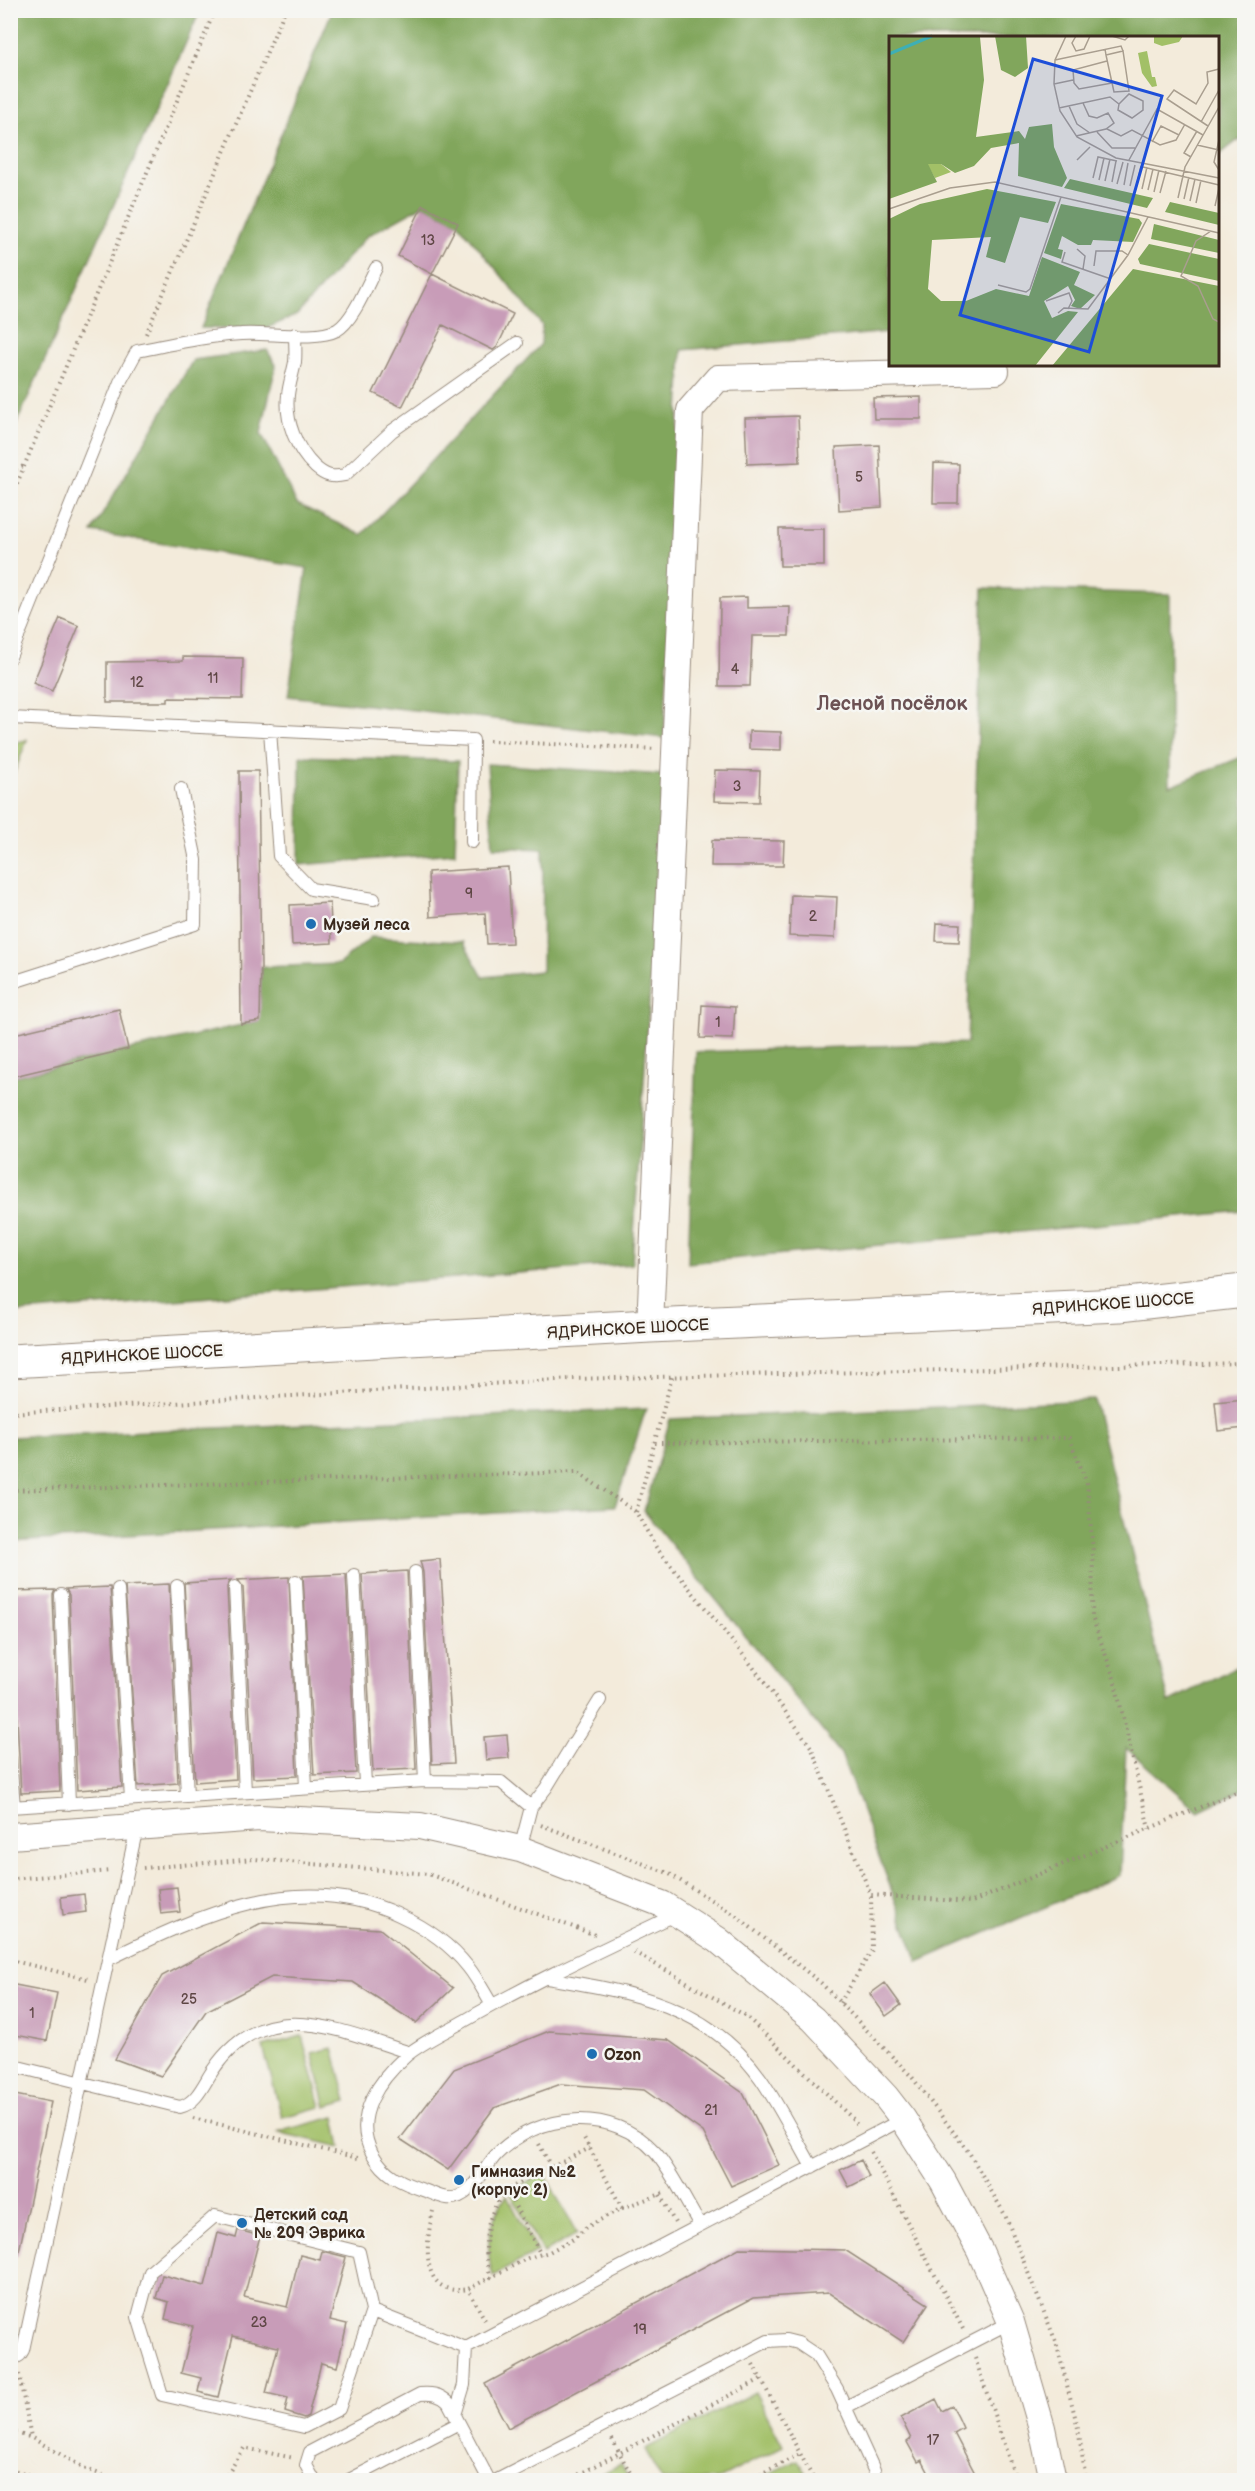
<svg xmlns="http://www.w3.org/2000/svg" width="1255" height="2491" font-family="'Balsamiq Sans',sans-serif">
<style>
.green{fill:#a2c067;stroke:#6e7542;stroke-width:1.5}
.forest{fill:#81a65c;stroke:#5e683d;stroke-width:1.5}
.building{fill:#c89cb8}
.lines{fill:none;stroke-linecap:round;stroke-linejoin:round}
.service-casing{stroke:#978a7c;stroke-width:14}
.minor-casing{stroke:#978a7c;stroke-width:28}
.primary-casing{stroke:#978a7c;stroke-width:35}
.path{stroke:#978a7c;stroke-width:4;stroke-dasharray:1.5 4.5;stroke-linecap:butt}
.service{stroke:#fff;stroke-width:12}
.minor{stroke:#fff;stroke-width:26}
.primary{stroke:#fff;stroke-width:33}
.poi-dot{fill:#1f6fb2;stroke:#f6f6f2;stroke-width:2}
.labels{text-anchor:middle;stroke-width:5;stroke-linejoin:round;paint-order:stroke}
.number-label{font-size:14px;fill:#5e4644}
.poi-label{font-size:16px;font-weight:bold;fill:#3b2a1e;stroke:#f6f6f2;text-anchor:start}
.street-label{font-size:16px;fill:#3b2a1e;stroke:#f6f6f2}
.quarter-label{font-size:20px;font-weight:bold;fill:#6c5254;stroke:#f6f6f2}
.inset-river{fill:none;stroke:#3eafb5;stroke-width:3}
.inset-road{fill:none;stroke:#a99e8f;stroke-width:1.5}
.view{fill:#1d4ed8;fill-opacity:0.15;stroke:#1d4ed8;stroke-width:3}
.inset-edge{fill:none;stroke:#3b2a1e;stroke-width:3}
</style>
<rect width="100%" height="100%" fill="#f6f6f2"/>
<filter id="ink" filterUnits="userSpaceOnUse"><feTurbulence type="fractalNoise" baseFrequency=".0167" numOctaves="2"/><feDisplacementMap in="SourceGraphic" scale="12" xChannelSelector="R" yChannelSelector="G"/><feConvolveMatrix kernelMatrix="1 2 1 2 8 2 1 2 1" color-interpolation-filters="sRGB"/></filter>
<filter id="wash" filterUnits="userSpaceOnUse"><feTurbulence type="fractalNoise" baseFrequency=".008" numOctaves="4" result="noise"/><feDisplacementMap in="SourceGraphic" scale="24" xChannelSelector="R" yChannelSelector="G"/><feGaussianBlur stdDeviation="1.35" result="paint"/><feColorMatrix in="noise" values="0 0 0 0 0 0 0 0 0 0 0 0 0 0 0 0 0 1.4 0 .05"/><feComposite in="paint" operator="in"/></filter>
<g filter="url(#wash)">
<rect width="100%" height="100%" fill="#f3ebdb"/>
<path class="green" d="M27,740L11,781V743Z
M302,2036L321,2107L282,2117L263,2047Z
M333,2048L347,2101L326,2107L312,2053Z
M335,2117L341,2147L277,2132Z
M544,2173L577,2234L543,2253L510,2192Z
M507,2195L537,2252L493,2276C484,2246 489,2221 507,2195Z
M755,2392L783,2446L717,2480H662L645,2449Z
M798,2459L809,2480H756Z
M621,2464L629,2480H589Z"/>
<path class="forest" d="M11,10L200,11L11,436L10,11Z
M332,11H1244V139L1237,141L1218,156V38H890V332L682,350L664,738L288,696L307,568L92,532L193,360L267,350L276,365L261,433L297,504L362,535L541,344L542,325L458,223L423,205L367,236L297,315L263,330L201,328Z
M983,588L1170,594V786L1244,756V1211L688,1263L696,1052L967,1043Z
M300,756L458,761L455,853L299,865Z
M487,764L664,775L632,1264L11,1313L10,1077L259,1021L261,967L339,964L371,937L463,942L483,977L542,971L543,849L493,847Z
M1094,1400L1169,1702L1244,1663V1789L1198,1811L1126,1748L1120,1875L918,1962L841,1754L644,1511L670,1419Z
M646,1409L615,1506L11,1542V1437Z"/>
<g id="blocks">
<path class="building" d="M423,205L458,223L432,274L398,256Z
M432,274L513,314L497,347L493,350L443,325L402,407L373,393Z
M921,397V419H874L873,398Z
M798,416L800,462L747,464L745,418Z
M879,445L882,507L839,510L836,447Z
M934,463L959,464L958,503H933Z
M779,529H824V566H780Z
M747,597V608L790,607L789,636H752L750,686H719L720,598Z
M60,618L79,626L52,691L33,683Z
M183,657L243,658L242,699L168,698V702H107V662L183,661Z
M749,731L781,732V750L749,749Z
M715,770L760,771L759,802L714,801Z
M239,771H258L261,967L260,1021L241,1024Z
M712,840L784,841L783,866H711Z
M508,867L512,943L487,944L485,913L430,917L428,872Z
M791,895L837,897L835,938L789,936Z
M330,903L332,943L292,945L290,905Z
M937,923L960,924L959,942L936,941Z
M702,1005L735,1007L733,1039L700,1038Z
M119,1009L128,1049L10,1077V1035Z
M1245,1399V1428L1218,1431L1215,1402Z
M440,1559L454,1763L432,1764L423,1572L420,1561Z
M407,1571L416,1769L373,1771L362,1574Z
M346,1574L356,1773L314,1775L303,1576Z
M289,1577L297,1776L253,1778L243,1587L238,1580Z
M231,1580L227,1587L236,1779L195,1782L184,1583Z
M169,1584L178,1783L138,1786L125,1586Z
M110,1587L122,1787L77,1790L69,1595L66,1589Z
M55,1590L53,1595L60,1791L21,1793L10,1591Z
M507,1735L509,1758L486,1760L484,1737Z
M177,1887L180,1912L161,1914L158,1889Z
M84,1894L86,1912L63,1915L61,1897Z
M263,1922L380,1929L453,1988L416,2023L353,1982L272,1977L206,2011L161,2076L115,2059L162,1976Z
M885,1983L901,2005L886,2016L870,1994Z
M10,1984L57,1993L47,2041L10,2034Z
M549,2031L668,2040L743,2093L779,2165L731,2186L703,2132L644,2090L561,2084L494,2108L448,2170L400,2139L454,2069Z
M10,2094L51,2102L18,2256L10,2255Z
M861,2160L869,2177L849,2187L840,2170Z
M238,2230L260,2236L244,2297L287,2307L300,2255L320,2260L322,2251L346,2257L330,2320L347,2324L337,2367L321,2363L308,2416L304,2418L285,2412L288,2398L266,2393L278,2347L233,2336L218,2397L198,2392L201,2378L181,2373L193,2326L165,2319L169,2302L156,2298L162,2275L205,2286L218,2233L236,2238Z
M739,2248L845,2250L928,2304L903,2342L829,2293L753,2298L508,2428L485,2384Z
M936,2399L942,2411L952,2406L958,2417L963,2428L954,2433L979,2481H933L922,2460L918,2462L907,2442L911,2439L901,2418Z"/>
</g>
</g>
<g filter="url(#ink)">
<use href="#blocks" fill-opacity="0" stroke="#978a7c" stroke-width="1.5"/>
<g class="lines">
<defs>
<path id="service" d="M295,334C295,343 296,353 295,362C293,373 289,384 288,395C285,421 296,449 315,467C325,476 332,478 345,475L392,431L517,343
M10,657L120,382L137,351C172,344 206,336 241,334C266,332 316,341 337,330C353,321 367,285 376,268
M10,718L473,740L472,842
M270,730L279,856L311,889L374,899
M10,983L195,924L196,860L181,789
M354,1575L365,1784
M296,1581L306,1788
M177,1586L187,1796
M235,1587L245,1792
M118,1589L131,1799
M61,1595L69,1804
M10,1759L14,1807
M425,1781L501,1782L531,1807
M10,1807L425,1781L415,1572
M520,1849L531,1807L546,1788L600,1700
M677,1914C606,1948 534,1981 466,2020C447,2031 424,2041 407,2055C380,2079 352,2116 372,2153C385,2176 402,2183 426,2191C432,2193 440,2197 447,2198C470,2201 483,2169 496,2155C537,2112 613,2106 655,2152C671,2170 687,2204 700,2225
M109,1959C199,1915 300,1868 399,1915C425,1927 450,1944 468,1967C477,1978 484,1992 492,2005
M547,1978C631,1992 708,2004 761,2079C780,2107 795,2137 812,2167
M10,2065L180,2107C197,2103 204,2083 213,2070C265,1993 339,2030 410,2053
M372,2311L359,2252L215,2216L150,2272L138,2317L162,2395L304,2427L339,2409L372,2311L466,2348
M466,2348L903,2119
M10,2361L20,2355L23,2350L137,1827
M844,2408L1011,2322
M455,2415L464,2385L466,2348
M314,2480L306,2465L310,2452L420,2394C431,2393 439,2394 448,2402L489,2480
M349,2480L459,2423
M497,2480L768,2341L786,2340L798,2343L816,2355L837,2389L874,2470L876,2480"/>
<path id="minor" d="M650,1326L690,410L718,378L996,371
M10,1836L259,1818L420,1826L520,1849L662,1904L718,1940L813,2019L886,2097L903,2119L943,2181L980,2251L1011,2322L1042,2428L1053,2480"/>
<path id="primary" d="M10,1361L650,1326L1119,1305L1244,1291"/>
</defs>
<use href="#service" class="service-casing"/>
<use href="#minor" class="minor-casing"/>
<use href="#primary" class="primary-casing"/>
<path class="path" d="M146,334L285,10
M10,471L24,466
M10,500L215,10
M489,741L655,749
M10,1413L572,1379L1244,1363
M655,1443L1069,1438L1087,1483L1093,1551L1092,1617L1114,1678L1149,1829
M10,1490L577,1472L636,1512L656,1547L753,1667L811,1747L871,1895L972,1902L1244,1789
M636,1512L672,1377
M541,1825L668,1873L735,1915L821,1983L912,2077L970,2154L1005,2215L1056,2342L1078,2428L1086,2480
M143,1868L255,1859L428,1874L598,1936
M10,1879L111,1871
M634,1952L746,2016L854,2120L858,2127
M10,1960L88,1979
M840,2003L872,1950L871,1895
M193,2118L358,2158
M539,2144L551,2167
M871,2152L963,2329
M507,2191L541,2255
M660,2195L675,2223
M622,2208L664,2193
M433,2211C426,2241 418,2298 468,2289
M491,2278C482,2249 484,2210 510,2188L590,2148
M485,2320L468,2289L528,2258L549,2252L575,2238L585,2228L622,2208L583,2136
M975,2358L1016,2480
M753,2364L814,2480
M19,2374L31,2437
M10,2431L32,2438L86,2469L116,2480
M612,2439L634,2480
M10,2469L48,2480
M224,2480L244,2448L294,2458
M568,2480L761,2379
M749,2480L800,2454"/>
<use href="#service" class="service"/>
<use href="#minor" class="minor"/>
<use href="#primary" class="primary"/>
</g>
</g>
<g class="poi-dot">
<circle cx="311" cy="924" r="6"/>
<circle cx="592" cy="2054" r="6"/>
<circle cx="459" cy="2180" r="6"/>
<circle cx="242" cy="2223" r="6"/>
</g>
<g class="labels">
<g class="number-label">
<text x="428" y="245">13</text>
<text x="859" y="482">5</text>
<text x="735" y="674">4</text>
<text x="213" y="683">11</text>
<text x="137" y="687">12</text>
<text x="737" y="791">3</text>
<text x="469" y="898">9</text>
<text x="813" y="921">2</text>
<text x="718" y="1027">1</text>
<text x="189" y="2004">25</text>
<text x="32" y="2018">1</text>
<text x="711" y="2115">21</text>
<text x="259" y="2327">23</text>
<text x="640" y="2334">19</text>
<text x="933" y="2445">17</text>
</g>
<g class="poi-label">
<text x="323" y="930">Музей леса</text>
<text x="604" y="2060">Ozon</text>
<text x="471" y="2177">Гимназия №2<tspan x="471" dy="18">(корпус 2)</tspan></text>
<text x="254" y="2220">Детский сад<tspan x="254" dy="18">№ 209 Эврика</tspan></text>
</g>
<g class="street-label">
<text transform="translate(1113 1303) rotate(-4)" y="6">ЯДРИНСКОЕ ШОССЕ</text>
<text transform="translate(628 1328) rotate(-3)" y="6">ЯДРИНСКОЕ ШОССЕ</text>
<text transform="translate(142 1354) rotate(-3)" y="6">ЯДРИНСКОЕ ШОССЕ</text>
</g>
<g class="quarter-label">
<text x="892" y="710">Лесной посёлок</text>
</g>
</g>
<g transform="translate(889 36)">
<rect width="330" height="330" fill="#f3ebdb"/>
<path d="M265,0H294L290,6L273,10L265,7ZM258,15L263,41H266L268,50L263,51L253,37L249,17ZM42,127L52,128L62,136L46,142L38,128Z" fill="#a2c067"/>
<path d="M0,0H137L139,32L126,41L112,34L106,0L91,1L95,44L87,101L130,95L136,103L140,91L163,88L165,111L178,142L173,151L129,140L130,107L102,112L85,130L66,137L52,128H39L48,146L0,163ZM181,143L264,162L258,172L175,152ZM98,153L167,166L159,187L131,181L116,227L97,221L102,201L43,204L39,253L52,265H77L107,253L140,260L153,221L191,236L185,249L206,259L191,273L182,270L186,264L179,250L155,265L163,282L179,275L189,276L146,330H0V183L31,168ZM281,166L330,177V189L276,176ZM172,168L250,183L253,187L244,206L204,204L202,209H189L173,200L169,213L174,214L172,223L155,217ZM265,188L330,204V217L262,203ZM260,208L330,223V245L251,228L249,223ZM244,233L330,250V330H163Z" fill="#81a65c"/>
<path class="inset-river" d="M0,18L43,0"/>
<path class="inset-road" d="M177,0L166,24L165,48L171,75L188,101L227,122L330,142M187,0L183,7L187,15L195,13L201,0M223,0L236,4L240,0M216,13L217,19L220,33L225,56L240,55L234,15L217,19M166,24L232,10L234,15M218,25L184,34L185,47L190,53L223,47M165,48L184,44M180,70L188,88L201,97M170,72L221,61L230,68L240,58L254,65V74L243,82L229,74L230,68M312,86L330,54M319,90L278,63L285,54L307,68L319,47L318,36L330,33M218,93L232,100L243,94L271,109L287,104L296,88M208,96L223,112H246M187,100L217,93L225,87L219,77L208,82L200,80L194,67M330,104L325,126L330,134M263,106L272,90L290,99M308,109L330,114M302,121L295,117L308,95M188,124L201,111M240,124L268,73L314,99M254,131L330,149M204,142L209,121L228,125M210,144L215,122M216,145L221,123M223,146L227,125M228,148L234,126M235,149L239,127M241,150L246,129M247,152L252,130M253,153L258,131M259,154L264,133M265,156L270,134M271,157L277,135M289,162L296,131L330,71M295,163L300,141M301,165L306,143M307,167L312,144M326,170L330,152M0,173L61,152L106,146L330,197M322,195L307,205L292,240L309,250L324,283L330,286M188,213L196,220L194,233M176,216L173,226L222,243M205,230L207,215H233L239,219M109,249L137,256L141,253L172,161M157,265L180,257L183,265L179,273M169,277L175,272L199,273L239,219L259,181"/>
<path class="view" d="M144,23L273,60L200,316L71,279Z"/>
<rect width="330" height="330" class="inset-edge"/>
</g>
<rect width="1255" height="2491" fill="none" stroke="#f6f6f2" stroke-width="36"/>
</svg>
